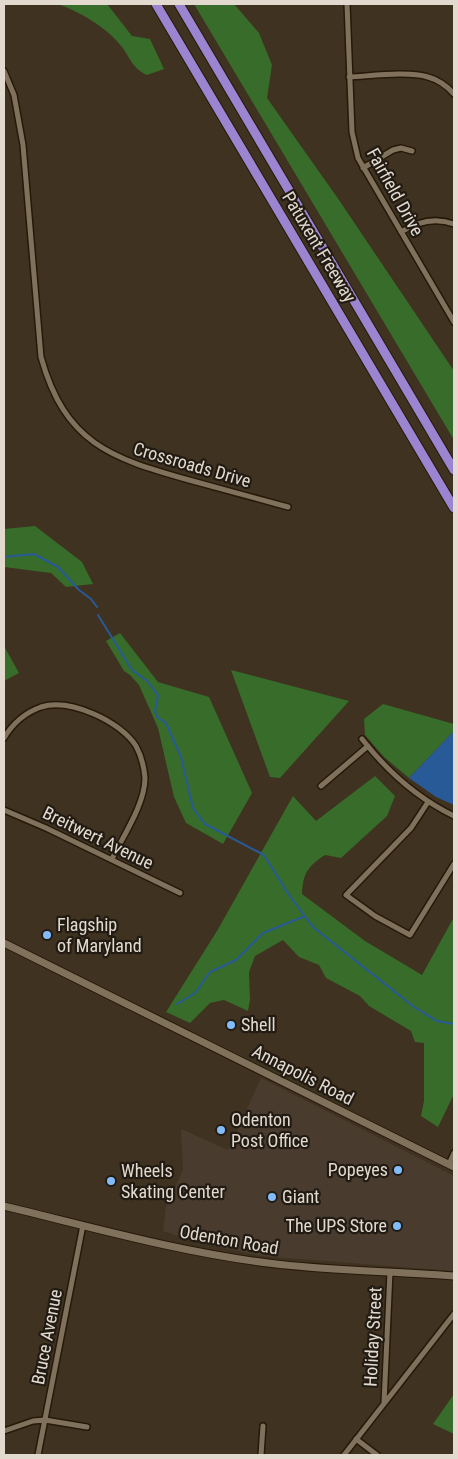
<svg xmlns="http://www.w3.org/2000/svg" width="458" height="1459" font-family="'Roboto Condensed',sans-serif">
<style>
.commercial{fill:#493c2e}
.forest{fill:#376c2a}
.water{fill:#285a97}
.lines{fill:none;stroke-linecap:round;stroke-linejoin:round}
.stream{stroke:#285a97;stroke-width:2}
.street-casing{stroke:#251908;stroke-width:8}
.secondary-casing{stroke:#251908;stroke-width:9}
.highway-casing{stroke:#251908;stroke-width:11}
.street{stroke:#80715d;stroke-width:5}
.secondary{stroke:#80715d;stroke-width:7}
.highway{stroke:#9b84d0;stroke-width:9}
.poi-dot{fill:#83bcfb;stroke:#211b13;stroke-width:2}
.labels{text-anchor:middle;stroke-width:4.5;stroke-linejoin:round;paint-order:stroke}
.street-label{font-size:18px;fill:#e2dacf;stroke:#211b13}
.poi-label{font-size:18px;fill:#e2dacf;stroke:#211b13;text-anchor:start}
</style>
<rect width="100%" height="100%" fill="#3f3220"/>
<path class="commercial" d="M261,1078L454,1176V1271L261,1256L197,1242L163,1231L166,1207L183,1170L181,1129L228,1150Z"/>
<path class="forest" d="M58,4H107L132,36L150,39L164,69L147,75C132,68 131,59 122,47C106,27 82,13 58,4Z
M194,4H234L259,33L272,65L267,98L339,200L454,371V440Z
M35,526L82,562L93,584L66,587L51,573L4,567V529Z
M120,633L158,682L209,697L252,793L223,844L186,823L174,797L158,728L139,685L130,675L124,671L106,641Z
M4,646L19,673L4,681Z
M231,670L349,701L280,778L270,777Z
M383,704L454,724V731L409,778L384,757L365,735L364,719Z
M375,776L395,796L387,816L341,858L325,855C308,866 303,873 302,894L365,941L422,975L454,917V1094L438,1127L421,1116L424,1101V1043L415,1042L411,1031L369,1006L360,996L326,978L319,965L299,957L283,940L255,956L249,972L250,1000L248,1011L224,1000L210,1003L190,1023L166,1012L217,931L293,796L316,821Z
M454,1394V1434L433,1424Z"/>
<path class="water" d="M454,731V805L436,797L409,778Z"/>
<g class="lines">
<path class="stream" d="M4,557L34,554L58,567L79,590L91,599L97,607
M98,615L132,670L147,681L158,695L155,711L157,717L166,723L181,757L193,808L205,824L264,855L289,895L313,927L414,1007L437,1021L454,1024
M177,1004L195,993L210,972L236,960L263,933L305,916"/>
<defs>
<path id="street" d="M347,4L352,132L358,158L454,322
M4,71L14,95L23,145L41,357C65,443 110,458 189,480C222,489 255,498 288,507
M349,77C371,76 408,71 428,77C439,80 447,86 454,94
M363,168L393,150L401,148L412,151
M401,232C418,221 435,217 454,224
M4,738C13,723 24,713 41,707C70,698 120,721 136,746C141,755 144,767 145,778C145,804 123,836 112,859
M362,739C387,771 417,798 454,816
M321,786L368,746
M428,802L411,828L346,895L375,916L410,935L454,864
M4,810L46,828L180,893
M449,1164L454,1153
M384,1403L390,1272
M4,1431L33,1421L45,1420L87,1427
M356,1439L377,1455
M38,1455L83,1225
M261,1455L263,1426
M344,1455L454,1314"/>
<path id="secondary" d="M4,943L454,1167
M4,1206C91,1227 179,1252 268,1263C330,1271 392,1271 454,1276"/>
<path id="highway" d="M156,4L454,508
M179,4L454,470"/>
</defs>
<use href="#street" class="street-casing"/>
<use href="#secondary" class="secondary-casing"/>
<use href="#highway" class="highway-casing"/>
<use href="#street" class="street"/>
<use href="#secondary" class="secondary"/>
<use href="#highway" class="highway"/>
</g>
<g class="poi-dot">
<circle cx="47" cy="935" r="5"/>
<circle cx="231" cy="1025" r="5"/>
<circle cx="221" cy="1130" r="5"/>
<circle cx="398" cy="1170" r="5"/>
<circle cx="111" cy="1181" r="5"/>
<circle cx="272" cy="1197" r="5"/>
<circle cx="397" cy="1226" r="5"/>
</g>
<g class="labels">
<g class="street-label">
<text transform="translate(395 192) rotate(61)" y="6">Fairfield Drive</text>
<text transform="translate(319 247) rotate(59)" y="6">Patuxent Freeway</text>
<text transform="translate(192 465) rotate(16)" y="6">Crossroads Drive</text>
<text transform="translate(98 838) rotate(26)" y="6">Breitwert Avenue</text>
<text transform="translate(303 1075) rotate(27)" y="6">Annapolis Road</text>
<text transform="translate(229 1240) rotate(10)" y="6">Odenton Road</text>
<text transform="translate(47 1337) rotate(-79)" y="6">Bruce Avenue</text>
<text transform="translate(373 1337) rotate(-87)" y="6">Holiday Street</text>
</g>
<g class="poi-label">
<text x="57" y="931">Flagship<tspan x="57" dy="21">of Maryland</tspan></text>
<text x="241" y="1031">Shell</text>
<text x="231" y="1126">Odenton<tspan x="231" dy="21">Post Office</tspan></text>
<text x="388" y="1176" text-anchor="end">Popeyes</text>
<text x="121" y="1177">Wheels<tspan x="121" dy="21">Skating Center</tspan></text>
<text x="282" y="1203">Giant</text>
<text x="387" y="1232" text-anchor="end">The UPS Store</text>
</g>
</g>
<rect width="458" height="1459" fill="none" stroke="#e2dacf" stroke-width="10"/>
</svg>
